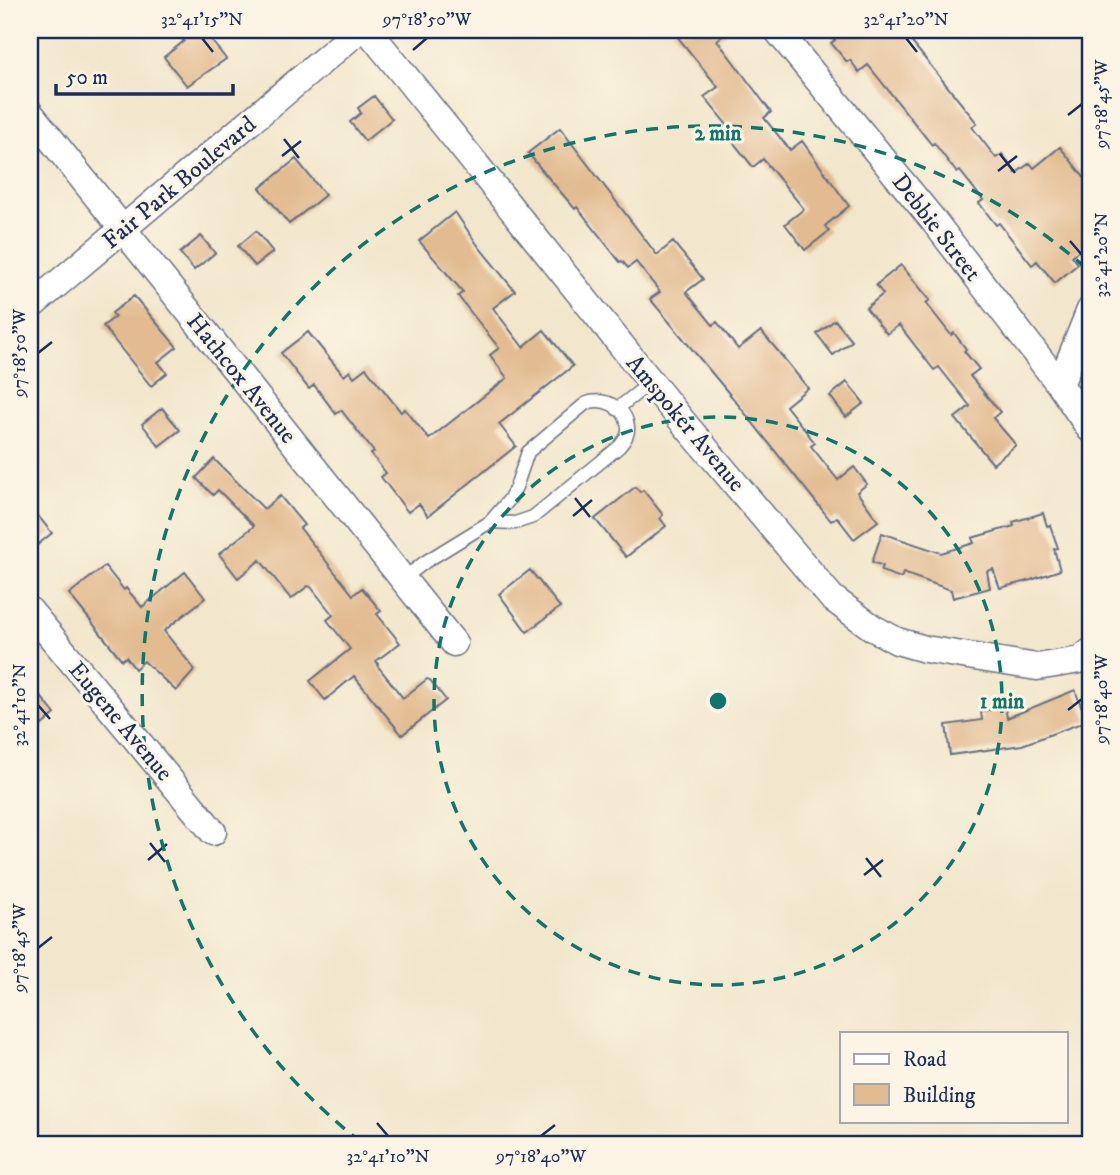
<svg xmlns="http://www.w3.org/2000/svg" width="1120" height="1175" font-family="'IM FELL DW Pica',serif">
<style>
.building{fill:#e2bb90}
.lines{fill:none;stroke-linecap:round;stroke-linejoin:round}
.service-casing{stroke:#666f84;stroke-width:15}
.minor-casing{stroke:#666f84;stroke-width:29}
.service{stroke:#fff;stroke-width:12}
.minor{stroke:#fff;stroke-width:26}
.ticks{fill:none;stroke:#1b2f5e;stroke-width:2.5}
.ring{fill:none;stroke:#0f766e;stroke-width:3.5;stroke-dasharray:12 9}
.labels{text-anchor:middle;stroke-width:6;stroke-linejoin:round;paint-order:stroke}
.street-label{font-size:24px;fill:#1b2f5e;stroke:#fcf5e5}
.centre{fill:#0f766e;stroke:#fcf5e5;stroke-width:3.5}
.ring-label{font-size:21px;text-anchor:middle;font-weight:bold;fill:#0f766e;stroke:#fcf5e5;stroke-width:6;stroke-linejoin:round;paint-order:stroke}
.neatline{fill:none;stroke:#1b2f5e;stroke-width:2.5}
.ticks-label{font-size:18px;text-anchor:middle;fill:#1b2f5e}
</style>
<rect width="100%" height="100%" fill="#fcf5e5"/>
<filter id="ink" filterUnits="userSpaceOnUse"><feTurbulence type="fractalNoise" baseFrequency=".0143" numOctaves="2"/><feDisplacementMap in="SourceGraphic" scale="14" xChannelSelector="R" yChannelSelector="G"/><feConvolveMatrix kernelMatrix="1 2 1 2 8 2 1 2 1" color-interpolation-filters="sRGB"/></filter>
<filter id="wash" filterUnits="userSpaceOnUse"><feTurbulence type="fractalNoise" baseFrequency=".00686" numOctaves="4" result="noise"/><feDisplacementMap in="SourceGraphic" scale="28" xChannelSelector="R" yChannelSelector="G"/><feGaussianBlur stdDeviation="1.57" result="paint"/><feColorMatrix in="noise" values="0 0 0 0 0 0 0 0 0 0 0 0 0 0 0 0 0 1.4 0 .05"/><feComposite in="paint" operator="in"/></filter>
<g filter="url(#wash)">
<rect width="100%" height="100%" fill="#f2e7cc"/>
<g id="blocks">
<path class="building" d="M175,30H203L226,59L187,86L164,57L184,41Z
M672,30H730L717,40L771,112L764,118L790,150L802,141L849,206L825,226L829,231L805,250L785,224L804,209L763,159L753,167L728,136L733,132L704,97L718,87Z
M827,30H902L977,123L972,127L996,158L1002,154L1016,173L1030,163L1034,168L1060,147L1090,185V241L1072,256L1078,264L1055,283L1037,261L1032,265L999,223L996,225L979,203L983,200L960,171L957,173L934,143L932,145L868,65L859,72L850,60L847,62L831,43L835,40Z
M374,96L392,119L365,141L350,122L361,113L358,108Z
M560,128L657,255L673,242L703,279L686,292L713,325L717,322L738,349L761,331L782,356L808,388L786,406L815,443L811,446L838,480L854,467L867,484L857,492L878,521L854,539L837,517L831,521L732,397L650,299L660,292L636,262L628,268L622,261L620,262L577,207L575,209L541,169L528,153Z
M296,159L325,195L289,224L260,188Z
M455,212L479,247L515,291L493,308L523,347L544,330L573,366L499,424L516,446L428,516L419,504L408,512L381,477L386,473L371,454L374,452L341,410L336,414L314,385L309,389L281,353L308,332L344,376L350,371L354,377L366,368L401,412L405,409L429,439L507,378L490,355L499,348L458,296L463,292L419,241Z
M256,231L273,252L255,266L238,246Z
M201,236L215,253L194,270L180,253Z
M901,265L930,300L926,303L951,335L954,333L966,349L964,351L979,369L970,376L1000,412L993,418L1016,445L993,464L955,418L970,406L939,367L934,370L899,325L887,334L866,308L883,294L876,285Z
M134,296L177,347L158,362L167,373L151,386L103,326L115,317L112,313Z
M835,320L852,341L833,355L817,334Z
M847,382L864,403L846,417L830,396Z
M162,408L180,430L159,446L142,424Z
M214,459L264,509L280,496L304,525L300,528L353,595L362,588L381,611L377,614L400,643L376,661L378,664L377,665L403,698L427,679L430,680L446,700L402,735L354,676L325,700L310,681L350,649L327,620L333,615L311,587L308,586L291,599L260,560L238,578L219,554L254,526L218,490L213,495L196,478Z
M635,487L640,492L643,490L663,515L660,518L666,526L626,557L595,519Z
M30,506L52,533L30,551Z
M1043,513L1047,526L1050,525L1058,548L1054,549L1060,570L1031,580L1000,588L993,569L987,571L990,588L953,598L951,590L903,573L901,578L881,571L883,566L872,562L882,533L941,553L974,543L972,538L1014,526L1013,522Z
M105,566L124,590L126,588L142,607L185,572L205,598L164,631L195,670L176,691L144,661L135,669L126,657L122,660L69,594Z
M530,570L560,607L527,632L499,594Z
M30,683L55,714L30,735Z
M1075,690L1087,721L1022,745L950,755L946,725L982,720L981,711L1005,707L1007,718Z"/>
</g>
</g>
<g filter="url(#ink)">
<use href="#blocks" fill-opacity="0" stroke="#666f84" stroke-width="2"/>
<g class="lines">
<defs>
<path id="service" d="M617,409L651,382
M403,579L425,562L490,522L509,500L516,487L528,452L585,404C602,396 626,406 628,427C629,435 624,441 619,447L533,517L515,523L490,522"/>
<path id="minor" d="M368,30L683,422L832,598L873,628L897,641L925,649L1037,667L1080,660L1090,652
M777,30L933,220L1060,385L1090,429
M30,113L454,643
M30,307L359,30
M1060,385L1090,310
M30,611L213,832"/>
</defs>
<use href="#service" class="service-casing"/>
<use href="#minor" class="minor-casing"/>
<use href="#service" class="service"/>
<use href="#minor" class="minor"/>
</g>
</g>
<path class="ticks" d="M202,38L213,52M906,38L917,52M413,50L427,38M1068,115L1082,104M284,139L299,158M1000,154L1015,173M282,156L301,141M998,171L1017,156M1070,241L1082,255M38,353L52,342M575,498L590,517M573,516L592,500M38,705L50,719M1068,710L1082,699M150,843L165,862M866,858L881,877M148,860L167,844M864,875L883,860M38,948L52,937M377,1123L388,1136M541,1136L555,1125"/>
<g class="ring">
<circle cx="718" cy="701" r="284"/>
<path d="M361 1142A568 568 0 1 1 1087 269"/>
</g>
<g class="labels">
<g class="street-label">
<text transform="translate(179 182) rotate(-40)" y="8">Fair Park Boulevard</text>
<text transform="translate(937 227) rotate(52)" y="8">Debbie Street</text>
<text transform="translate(242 378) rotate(51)" y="8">Hathcox Avenue</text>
<text transform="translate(686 423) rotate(50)" y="8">Amspoker Avenue</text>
<text transform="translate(121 721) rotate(50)" y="8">Eugene Avenue</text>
</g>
</g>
<circle cx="718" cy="701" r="10" class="centre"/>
<g class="ring-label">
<text x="718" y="140">2 min</text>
<text x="1002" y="708">1 min</text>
</g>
<rect width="1120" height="1175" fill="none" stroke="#fcf5e5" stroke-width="77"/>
<rect x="840" y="1032" width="228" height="91" fill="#fcf5e5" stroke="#a2a6af" stroke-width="2"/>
<rect x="854" y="1054" width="35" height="10" fill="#ffffff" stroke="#a2a6af" stroke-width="2"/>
<text x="903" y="1066" font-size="21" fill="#1b2f5e">Road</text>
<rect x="854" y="1084" width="35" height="21" fill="#e2bb90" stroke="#a2a6af" stroke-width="2"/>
<text x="903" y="1102" font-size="21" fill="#1b2f5e">Building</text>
<path d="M56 84v10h177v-10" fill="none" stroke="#1b2f5e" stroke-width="3.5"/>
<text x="66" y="84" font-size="21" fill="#1b2f5e" stroke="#fcf5e5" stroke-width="5" paint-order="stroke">50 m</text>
<rect x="38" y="38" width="1044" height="1098" class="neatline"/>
<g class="ticks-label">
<text x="202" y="25">32°41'15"N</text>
<text x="427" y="25">97°18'50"W</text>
<text x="906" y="25">32°41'20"N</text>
<text transform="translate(1101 104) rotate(-90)" y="6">97°18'45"W</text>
<text transform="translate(1101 255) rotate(-90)" y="6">32°41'20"N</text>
<text transform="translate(19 353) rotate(-90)" y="6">97°18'50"W</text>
<text transform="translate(1101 699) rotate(-90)" y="6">97°18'40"W</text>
<text transform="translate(19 705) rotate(-90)" y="6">32°41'10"N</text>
<text transform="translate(19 948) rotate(-90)" y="6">97°18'45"W</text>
<text x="388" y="1162">32°41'10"N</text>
<text x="541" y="1162">97°18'40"W</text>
</g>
</svg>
